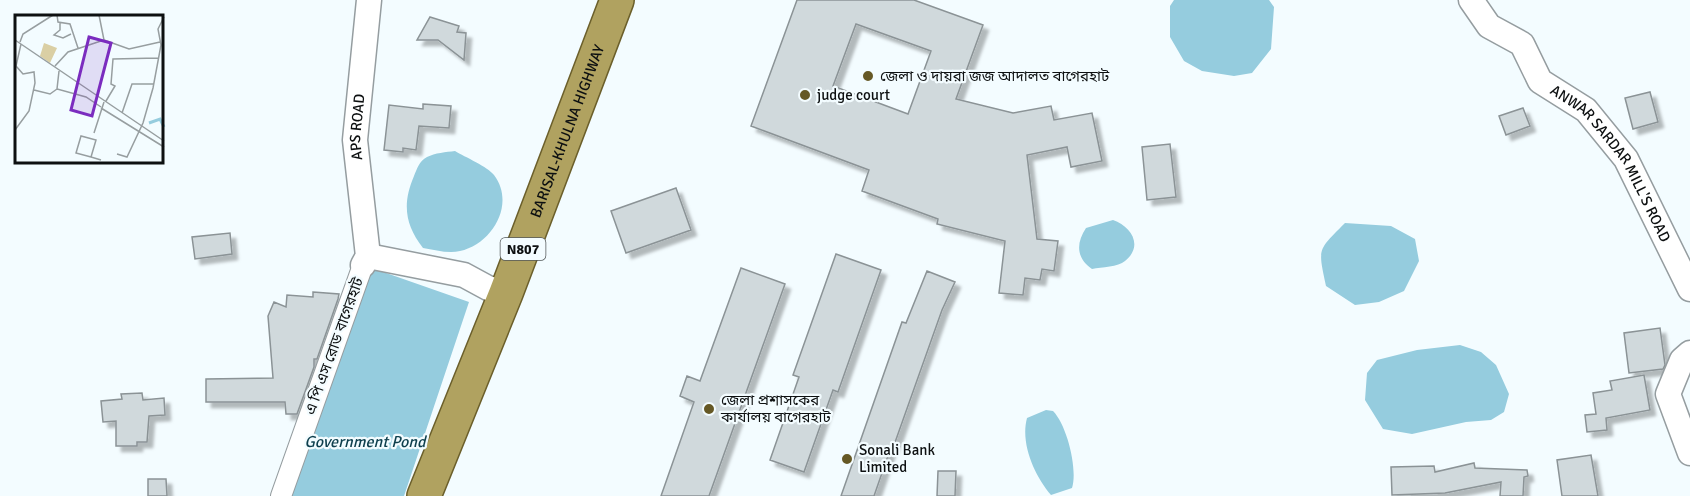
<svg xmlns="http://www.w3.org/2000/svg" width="1690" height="496" font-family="Signika,'Noto Sans Bengali',sans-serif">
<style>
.water{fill:#95ccde}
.building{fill:#d0d9dc;stroke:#8b9396;stroke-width:1.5;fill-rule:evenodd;filter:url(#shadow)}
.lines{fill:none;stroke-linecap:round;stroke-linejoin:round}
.minor-casing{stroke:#959da0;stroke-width:22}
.tertiary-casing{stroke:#959da0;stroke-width:27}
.trunk-casing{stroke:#6b5f2b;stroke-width:36}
.minor{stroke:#fff;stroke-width:20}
.tertiary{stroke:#fff;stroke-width:24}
.trunk{stroke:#b0a260;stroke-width:33}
.poi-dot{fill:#655825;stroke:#f3fcff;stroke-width:2}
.labels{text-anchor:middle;stroke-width:4.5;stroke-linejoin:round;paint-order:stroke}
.shield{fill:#f3fcff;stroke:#525758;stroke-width:1.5}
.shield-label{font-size:14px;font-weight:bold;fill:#0d1011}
.poi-label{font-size:15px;fill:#0d1011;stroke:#f3fcff;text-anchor:start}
.street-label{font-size:15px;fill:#0d1011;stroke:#f3fcff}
.water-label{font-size:16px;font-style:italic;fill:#0e3f4d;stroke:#f3fcff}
.inset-river{fill:none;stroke:#95ccde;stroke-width:3}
.inset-road{fill:none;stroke:#979ea0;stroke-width:1.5}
.view{fill:#7b2cbf;fill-opacity:0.15;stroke:#7b2cbf;stroke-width:3}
.inset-edge{fill:none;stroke:#0d1011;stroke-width:3}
</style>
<defs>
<filter id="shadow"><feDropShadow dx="5.5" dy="5.5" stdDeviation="1.5" flood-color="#0004"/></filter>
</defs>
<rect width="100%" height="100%" fill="#f3fcff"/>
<path class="water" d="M1174,0H1269L1274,7L1271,49L1252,73L1234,76L1202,71L1184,61L1170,37V6Z
M455,151C465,157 488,167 494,175C516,204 492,244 460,251C449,254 435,250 423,248C405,225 402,204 414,176C417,169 419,161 427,157C435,153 446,152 455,151Z
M1113,220C1131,226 1144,246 1125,261C1118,267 1102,267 1092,269C1076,258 1076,243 1086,228Z
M1345,223L1391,226L1415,239L1419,261L1404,291L1379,302L1355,305L1326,286C1318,248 1317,251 1345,223Z
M369,267L469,302L404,496H288Z
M1460,345L1481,352L1496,365L1509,394L1504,412L1491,420L1466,422L1412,434L1383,429L1365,400L1367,373L1377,360L1417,350Z
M1046,410L1053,411C1067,425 1078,470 1072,488L1051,495C1035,476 1020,444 1027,418Z"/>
<path class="building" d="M797,0H914L983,25L956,99L1013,113L1051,106L1054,120L1092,113L1102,161L1071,167L1067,147L1027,155L1037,239L1058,241L1054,271L1042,269L1040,280L1025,278L1023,295L999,293L1005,241L937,224L938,219L862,191L869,170L751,126ZM856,24L931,51L908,114L833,86Z
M430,17L459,26L457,32L466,33L464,60L438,40H417Z
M1650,92L1658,122L1633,129L1625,98Z
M423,104L451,106L449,128L419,126L416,150L403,148V152L384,150L389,105L423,109Z
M1523,108L1530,126L1506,135L1499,116Z
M1170,144L1176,197L1147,200L1142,147Z
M676,188L691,230L626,253L611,211Z
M230,233L232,254L195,259L192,237Z
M836,254L881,270L838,392L833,390L804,472L770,460L799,377L793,375Z
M741,268L785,284L709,496H661L694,402L680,396L687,376L700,381Z
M927,271L955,282L942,310L893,448L891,447L874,496H841L902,322L906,323Z
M313,292L339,294L338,299L317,359H314V367L297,414H286L285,402H206V379L273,378L268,316L274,302L286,307L287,295L313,297Z
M1660,328L1665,365L1663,369L1629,373L1624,333Z
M1644,375L1650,410L1606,418L1607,430L1587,432L1585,415L1596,414L1593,393L1612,390L1610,381Z
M142,393L143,400L164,398L165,415L149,416L147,442H137V446H116V421L103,422L101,401L122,399L121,394Z
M1591,455L1598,496H1562L1557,460Z
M1474,463L1475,468L1527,470L1528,476L1524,477L1523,496H1500L1501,482L1445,493L1392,495L1391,467L1434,466L1435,472Z
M938,471H956L955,496H937Z
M148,479H166L167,496H148Z"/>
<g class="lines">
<defs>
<path id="minor" d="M281,496L363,265"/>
<g id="tertiary">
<path id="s1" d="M1471,0L1489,26L1522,44L1540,81L1586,110L1626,159L1690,289"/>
<path d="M368,256L464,275L488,288L506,293"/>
<path id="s2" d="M363,265L368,256L355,140L369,0"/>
<path d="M1690,353L1682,360L1668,394L1690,453"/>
</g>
<g id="trunk">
<path id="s3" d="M424,496L506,293L617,0"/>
</g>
</defs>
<use href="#minor" class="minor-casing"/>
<use href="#tertiary" class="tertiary-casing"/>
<use href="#trunk" class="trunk-casing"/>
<use href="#minor" class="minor"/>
<use href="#tertiary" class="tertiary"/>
<use href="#trunk" class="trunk"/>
</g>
<g class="poi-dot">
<circle cx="868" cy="76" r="6"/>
<circle cx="805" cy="95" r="6"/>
<circle cx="709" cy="409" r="6"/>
<circle cx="847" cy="459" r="6"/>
</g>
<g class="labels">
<rect class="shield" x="500.5" y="238" width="45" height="22" rx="4.5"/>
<g class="shield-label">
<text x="523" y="254">N807</text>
</g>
<g class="poi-label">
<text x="880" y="81">জেলা ও দায়রা জজ আদালত বাগেরহাট</text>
<text x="817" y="100">judge court</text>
<text x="721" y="405">জেলা প্রশাসকের<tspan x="721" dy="17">কার্যালয় বাগেরহাট</tspan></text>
<text x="859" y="455">Sonali Bank<tspan x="859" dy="17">Limited</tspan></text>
</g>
<g class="street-label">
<text dy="5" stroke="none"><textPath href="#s2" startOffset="140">APS ROAD</textPath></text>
<text dy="5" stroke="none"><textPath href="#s3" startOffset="392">BARISAL-KHULNA HIGHWAY</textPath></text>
<text dy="5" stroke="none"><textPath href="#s1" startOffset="222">ANWAR SARDAR MILL'S ROAD</textPath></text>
<text transform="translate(334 346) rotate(-70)" y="5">এ পি এস রোড বাগেরহাট</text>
</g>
<g class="water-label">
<text x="365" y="447">Government Pond</text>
</g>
</g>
<g transform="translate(15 15)">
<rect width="148" height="148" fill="#f3fcff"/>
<path d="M29,28L42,33L35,48L25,41Z" fill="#dacfa4"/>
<path class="inset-river" d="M134,108L145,104L149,112"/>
<path class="inset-road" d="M42,0L43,7L55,9L63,33M45,8V15L39,20L48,23L56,19M0,25L149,126M89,25L114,34L145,27M5,27L8,19L38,0M1,51L6,29M40,51L53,37L89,25L84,0M44,56L42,74L71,82L86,92M19,75L35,79L42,74M91,86L100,71L96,69L98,44L143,43M86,93L149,132M107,98L117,69H139M0,115L14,96L20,68L19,57L8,59L1,51M79,118L89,87M102,139L112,142L128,108L138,73L146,30L143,14L149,2M76,142L61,138L66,121L81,125L76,142L86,145"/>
<path class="view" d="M74,22L96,28L77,101L56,95Z"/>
<rect width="148" height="148" class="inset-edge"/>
</g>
</svg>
